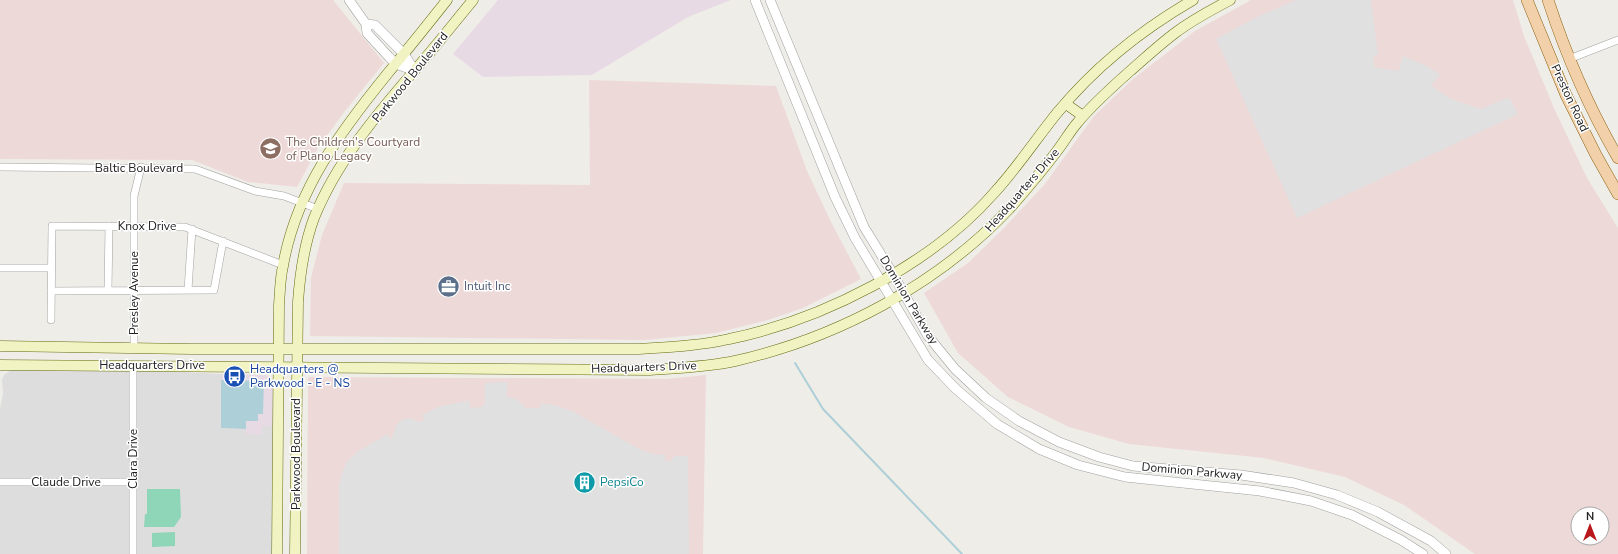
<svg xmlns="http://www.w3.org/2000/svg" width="1618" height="554" font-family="'Nunito Sans',sans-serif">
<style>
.residential{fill:#dedddd}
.commercial{fill:#eed9d9;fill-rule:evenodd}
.industrial{fill:#e8dae5}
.pitch{fill:#8fd5b8}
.parking{fill:#e0e0e0}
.water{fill:#adcfd8}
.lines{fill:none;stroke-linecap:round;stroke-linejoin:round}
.stream{stroke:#adcfd8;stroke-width:2}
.minor-casing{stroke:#a1a1a1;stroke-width:8}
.tertiary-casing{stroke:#a1a1a1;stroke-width:10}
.secondary-casing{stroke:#646c12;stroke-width:11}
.primary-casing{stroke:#8a6011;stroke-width:12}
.minor{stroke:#fff;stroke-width:7}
.tertiary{stroke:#fff;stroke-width:9}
.secondary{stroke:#f1f3c2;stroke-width:10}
.primary{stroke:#f2d1aa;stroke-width:11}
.labels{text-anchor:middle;stroke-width:3;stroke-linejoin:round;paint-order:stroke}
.street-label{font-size:12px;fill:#202020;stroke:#fff}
.education-label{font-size:12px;fill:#785e54;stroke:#fff;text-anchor:start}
.service-label{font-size:12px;fill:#4e5e75;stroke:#fff;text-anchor:start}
.transit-label{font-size:12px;fill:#164399;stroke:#fff;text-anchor:start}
.culture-label{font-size:12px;fill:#0d838f;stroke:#fff;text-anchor:start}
</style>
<rect width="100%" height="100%" fill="#efede7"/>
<path class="residential" d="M11,370L169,371L221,374V428L246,429L262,434V426H273L272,554H0V409L3,393L2,379L4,375Z"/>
<path class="commercial" d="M0,0H333L384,63L345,111L318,148L297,187L248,182L192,160L0,159Z
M1251,0H1513L1524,36L1554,108L1587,178L1618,228V554H1475L1404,505L1345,477L1264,458L1129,444L1069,427L1008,397L958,353L924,293L968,263L1003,229L1045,184L1094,116L1133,79L1195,31ZM1578,514H1602V538H1578Z
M589,80L776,86L807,171L831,222L861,279L803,308L768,320L716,333L645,340L310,336L311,278L322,235L344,183L590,185Z
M706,375L703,554H307L308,377L666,379Z"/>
<path class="industrial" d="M498,0H731L688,17L592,75L483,77L453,54Z
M221,374L266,375L272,378L274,381L273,426H262V434H246L245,429L221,428Z"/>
<path class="pitch" d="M147,489H180L181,517L174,527H144L145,514H147Z
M175,532V546L152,547V533Z"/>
<path class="parking" d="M1296,0H1371L1378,54L1373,56L1374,67L1399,71L1403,56L1424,65L1440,74L1431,86L1451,99L1481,109L1509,97L1518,114L1297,218L1216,39L1261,15Z
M507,382V397L517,399L526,408H540L541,403L554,405L572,411L641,450L657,455L665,454V460L671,461L675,456H688L689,554H339V486L341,476L346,463L357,452L388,434L390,439L392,438L396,426L399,422L404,419L409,418L419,422L422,421L424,419L422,415L438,407L465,401H470V408L481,407L484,405L485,400V383Z"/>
<path class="water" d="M221,380L264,381L263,414H258V421H246V429L221,428Z"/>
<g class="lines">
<path class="stream" d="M795,363L823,409L962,554"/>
<defs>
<path id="minor" d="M1569,59L1618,40
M0,167L195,169L255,191L284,196L318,209
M0,268H51
M188,290L192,229
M51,291L214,290L223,241
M108,291L109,226
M51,320L52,226L185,227L283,265
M134,347V196L141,167
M0,482H133
M133,554V365"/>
<path id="tertiary" d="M349,0L366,24L367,33L389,57L396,64L415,71
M755,0L835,197L855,238L928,360L956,389L997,424L1039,449L1078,465L1125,477L1260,491L1311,501L1352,515L1401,540L1423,554
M770,0L864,227L893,274L928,336L955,369L986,398L1019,421L1059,442L1099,457L1133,466L1241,475L1294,483L1337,495L1378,512L1431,541L1446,554
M366,24L375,25L404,54L415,71"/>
<path id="secondary" d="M1066,104L1083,116
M0,346L191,349H637C668,347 699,346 729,339C822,320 931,265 994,193C1017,168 1036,139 1057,113C1094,68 1143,29 1193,0
M0,365L650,370C678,368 707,367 735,361C837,338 937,285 1009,209C1026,190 1042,171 1057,151C1064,142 1070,131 1078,122C1093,104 1111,88 1129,72C1144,59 1159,45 1175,33C1192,20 1211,10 1230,0
M277,554L279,305C280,292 280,279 283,266C296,190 341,131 388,73C408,49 428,24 447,0
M295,554L298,302C300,273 304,245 314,218C336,163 376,115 415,70C435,47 454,23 473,0"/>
<path id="primary" d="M1527,0L1566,95L1596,155L1618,194
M1548,0C1566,55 1589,108 1618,158"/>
</defs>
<use href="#minor" class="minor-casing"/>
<use href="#tertiary" class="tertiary-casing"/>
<use href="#secondary" class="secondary-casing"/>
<use href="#primary" class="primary-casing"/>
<use href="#minor" class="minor"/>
<use href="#tertiary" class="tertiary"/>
<use href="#secondary" class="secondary"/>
<use href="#primary" class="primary"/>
</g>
<defs>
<symbol id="school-disc" viewBox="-11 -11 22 22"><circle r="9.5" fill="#8d6e63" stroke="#fff"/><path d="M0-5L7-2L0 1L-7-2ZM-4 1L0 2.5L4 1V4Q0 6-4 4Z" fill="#fff"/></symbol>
<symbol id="office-disc" viewBox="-11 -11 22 22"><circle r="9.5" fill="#5c6f8a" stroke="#fff"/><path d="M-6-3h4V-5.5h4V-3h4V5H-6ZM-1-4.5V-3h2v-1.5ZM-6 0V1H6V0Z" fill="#fff"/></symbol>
<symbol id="bus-disc" viewBox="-11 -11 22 22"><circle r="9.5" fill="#1a4fb4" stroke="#fff"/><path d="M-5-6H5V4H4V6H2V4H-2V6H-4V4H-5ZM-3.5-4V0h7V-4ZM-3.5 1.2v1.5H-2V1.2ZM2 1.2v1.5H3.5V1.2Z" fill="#fff"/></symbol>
<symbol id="building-disc" viewBox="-11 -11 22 22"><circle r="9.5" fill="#0f9aa8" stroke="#fff"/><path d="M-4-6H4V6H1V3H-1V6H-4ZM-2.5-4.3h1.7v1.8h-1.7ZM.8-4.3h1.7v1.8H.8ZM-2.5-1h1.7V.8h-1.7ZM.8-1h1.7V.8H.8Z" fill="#fff"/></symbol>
</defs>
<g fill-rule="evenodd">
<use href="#school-disc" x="258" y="136" width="25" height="25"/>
<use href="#office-disc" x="436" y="274" width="25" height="25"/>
<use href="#bus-disc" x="222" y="364" width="25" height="25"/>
<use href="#building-disc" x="572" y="470" width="25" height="25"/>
</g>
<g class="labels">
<g class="street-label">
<text transform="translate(410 77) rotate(-51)" y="4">Parkwood Boulevard</text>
<text transform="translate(1570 98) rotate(65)" y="4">Preston Road</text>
<text x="139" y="172">Baltic Boulevard</text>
<text transform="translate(1022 190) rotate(-49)" y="4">Headquarters Drive</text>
<text x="147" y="230">Knox Drive</text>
<text transform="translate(134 293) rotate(-90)" y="4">Presley Avenue</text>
<text transform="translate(909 300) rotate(59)" y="4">Dominion Parkway</text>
<text x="152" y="369">Headquarters Drive</text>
<text transform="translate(644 367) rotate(-2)" y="4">Headquarters Drive</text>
<text transform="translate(296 454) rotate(-90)" y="4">Parkwood Boulevard</text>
<text transform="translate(133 459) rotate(-90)" y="4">Clara Drive</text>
<text transform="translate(1192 471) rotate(5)" y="4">Dominion Parkway</text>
<text x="66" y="486">Claude Drive</text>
</g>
<g class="education-label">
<text x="286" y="146">The Children's Courtyard<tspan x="286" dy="14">of Plano Legacy</tspan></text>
</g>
<g class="service-label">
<text x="464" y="290">Intuit Inc</text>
</g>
<g class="transit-label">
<text x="250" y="373">Headquarters @<tspan x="250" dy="14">Parkwood - E - NS</tspan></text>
</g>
<g class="culture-label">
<text x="600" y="486">PepsiCo</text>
</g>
</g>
<g transform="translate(1590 526)"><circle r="19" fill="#ffffff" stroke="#a6a6a6"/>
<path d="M0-3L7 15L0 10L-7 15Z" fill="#b9171b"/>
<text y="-6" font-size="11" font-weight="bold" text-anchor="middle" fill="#202020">N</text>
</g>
</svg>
